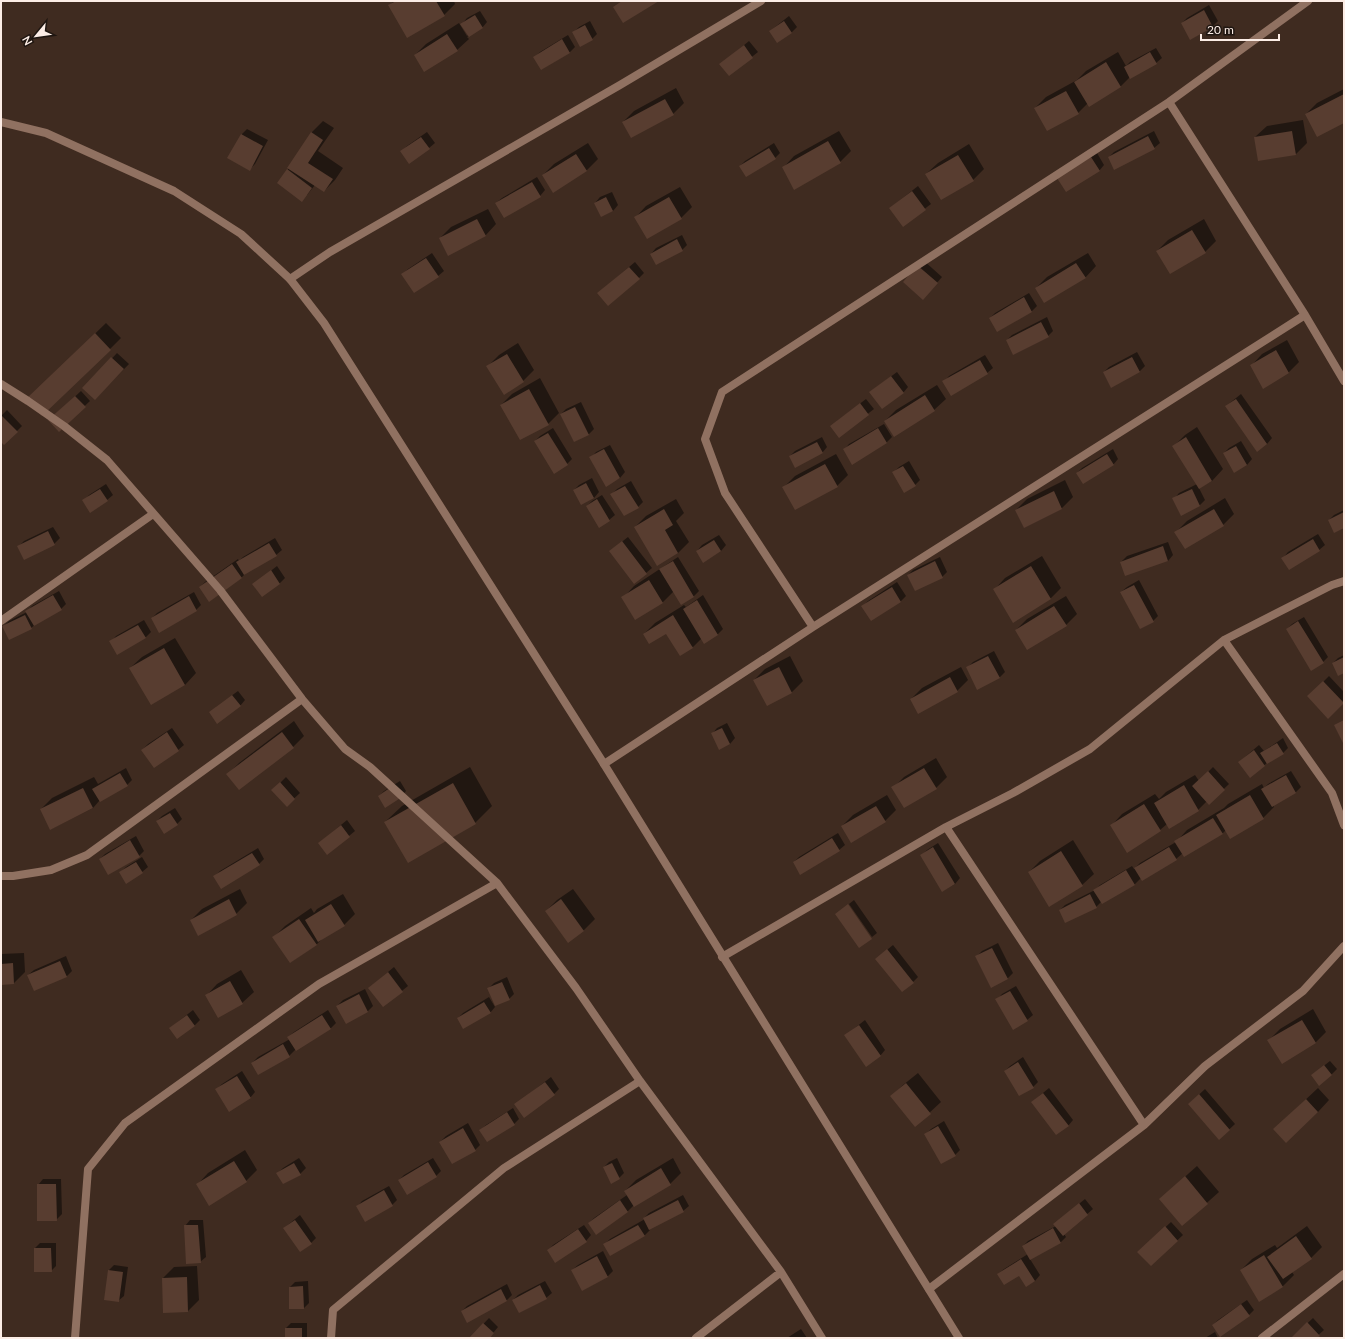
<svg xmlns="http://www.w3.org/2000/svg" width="1345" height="1339" font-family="Lato,sans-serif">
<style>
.shadow{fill:#0007}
.building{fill:#583d30}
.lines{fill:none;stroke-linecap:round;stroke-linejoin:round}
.minor{stroke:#907161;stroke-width:8}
.tertiary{stroke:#907161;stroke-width:8}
</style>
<rect width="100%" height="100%" fill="#3f2b20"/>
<path class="shadow" d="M394,1H454L455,4L444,15L390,5Z
M1209,5L1218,21L1213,26L1191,39L1182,23L1187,18Z
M480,11L487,22L482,28L467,37L469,39L457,50L425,70L415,55L426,44L459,23L467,36L469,35L462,24L467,18Z
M789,16L797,27L791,33L770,31Z
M590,21L597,34L592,39L574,32L579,27Z
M568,35L575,47L570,52L542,69L535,57L540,52Z
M749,41L758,52L729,75L721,64Z
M1156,48L1162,58L1156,63L1130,77L1121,86L1089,105L1088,103L1078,113L1035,108L1046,97L1077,80L1086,71L1118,52L1126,66L1130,62Z
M676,88L684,103L673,114L623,122L634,111Z
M1344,89V122L1306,114L1317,103Z
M1303,120L1307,143L1296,154L1255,137L1267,126Z
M323,121L334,128L318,151L343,168L335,180L324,191L315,185L307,195L278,183L289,168L312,132Z
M247,129L268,140L255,164L249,170L229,158L242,134Z
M839,131L851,151L840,162L783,168L794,156Z
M1154,131L1160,143L1154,148L1109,157L1114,152Z
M427,132L435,143L429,148L402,151L407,146Z
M588,143L598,159L587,170L553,192L543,175L554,164Z
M774,143L780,153L775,158L740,166L745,161Z
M969,144L984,169L973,180L926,174L938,163Z
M1097,153L1104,165L1099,171L1058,178Z
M537,177L545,190L540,196L496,203L502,198Z
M918,186L931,204L903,225L890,208Z
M680,187L692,207L681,218H635L646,206Z
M612,192L618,205L613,211L595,203L600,197Z
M488,209L496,224L485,236L440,238L451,227Z
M1204,219L1216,241L1205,252L1157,251L1168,240Z
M682,235L687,245L682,250L651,254L656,248Z
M432,253L444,271L438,276L403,274L408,269Z
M1088,253L1096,266L1085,278L1036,288L1047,277Z
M923,260L942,277L928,293L904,282Z
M635,262L644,273L639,278L604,288Z
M1029,293L1037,306L1032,311L998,331L990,318L995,313Z
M1047,317L1053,331L1048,336L1007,340L1012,335Z
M106,323L121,338L110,349L39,388Z
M1287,340L1299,362L1288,373L1251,366L1262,354Z
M518,343L534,370L523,381L488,366L499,355Z
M1137,352L1145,366L1140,371L1111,386L1104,372L1109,367Z
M117,353L129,364L95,399L84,388Z
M985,355L993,368L987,373L944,382L949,376Z
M897,372L908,387L903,393L870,392Z
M540,378L559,413L548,424L501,405L512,394Z
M937,385L946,399L934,410L885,421L896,410Z
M81,391L90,401L59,430L55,415Z
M1241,394L1272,438L1267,444L1226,406Z
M866,399L874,409L839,436L837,421Z
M581,402L594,429L589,434L575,441L561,414L566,409Z
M7,410L22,426L4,444L1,440V416Z
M884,424L892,437L886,443L844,450L849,444Z
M1197,427L1223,469L1212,481L1199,488L1205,500L1200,505L1181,515L1174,499L1179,493L1197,484L1174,446L1185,435Z
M553,428L572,459L567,464L535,441L540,436Z
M822,437L827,447L822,453L790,456L795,451Z
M1241,441L1252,459L1247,465L1224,453L1229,448Z
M610,445L625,472L620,478L606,485L591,458L596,452Z
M1113,449L1118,459L1113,465L1077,473L1082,468Z
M836,454L848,475L837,486L784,487L795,476Z
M909,461L920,480L915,485L893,473L899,467Z
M592,478L599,492L594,498L574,490L579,485Z
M1065,480L1073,497L1062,508L1024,527L1016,510L1027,499Z
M631,481L643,502L638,507L612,494L617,489Z
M106,484L113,495L107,500L84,501L89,495Z
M602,495L615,515L609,520L587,506L592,501Z
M1225,498L1234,514L1223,525L1176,532L1187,521Z
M676,499L684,513L676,521L689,542L678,553L635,527L646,516Z
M1344,510V527L1329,520L1334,515Z
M53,527L60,538L54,544L18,547L24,541Z
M1318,534L1325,545L1319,550L1283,558L1288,552Z
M719,535L726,545L721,551H697L702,545Z
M628,537L652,568L646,573L610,551Z
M275,538L282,550L276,555L247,572L241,578L200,587L205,582L238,559L239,561L243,557Z
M1168,542L1173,555L1168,561L1121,562L1127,556Z
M1042,556L1061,588L1050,599L994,590L1005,578Z
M678,557L699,591L694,596L681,604L674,591L663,602L635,619L623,598L634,586Z
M940,557L947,572L942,577L908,575L913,570Z
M277,566L285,578L280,583L262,596L254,584Z
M1139,580L1158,616L1153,621L1121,592L1127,587Z
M897,582L906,596L901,601L871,620L863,606L868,601Z
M59,591L66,604L61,609L36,624L31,628L3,627L9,621L27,612L32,606Z
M194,592L201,605L196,610L152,618L157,613Z
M703,595L723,629L718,634L704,642L702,638L693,647L667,632L644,634L655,623L684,605L686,607Z
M1066,596L1077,614L1066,625L1016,630L1027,619Z
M1304,617L1328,657L1323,662L1287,629L1292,624Z
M144,620L151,632L146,637L118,653L111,642L116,636Z
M175,638L196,673L185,685L130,668L142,657Z
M994,651L1005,672L1000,677L978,688L967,668L973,662Z
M1344,655V672L1333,663L1338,658Z
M790,656L803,681L792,692L767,704L754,680L765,669Z
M961,667L968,680L957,691L911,699L922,688Z
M1329,676L1344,692V702L1328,717L1314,691Z
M238,691L245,700L240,706L216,707Z
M294,721L304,736L293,747L228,774L239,763Z
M727,723L735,738L730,744L712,734L717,728Z
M172,728L184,745L178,750L154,766L142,750L148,744Z
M1283,738L1288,748L1283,753L1267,763L1250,776L1239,762L1259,745L1264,751Z
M936,758L947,777L936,788H893L904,777Z
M470,767L492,806L475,823L385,822L402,806Z
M1213,767L1229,784L1209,803L1207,801L1198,810L1167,824L1160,830L1111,826L1122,814L1155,794L1159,799L1166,792L1195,775L1199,781Z
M126,768L132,780L127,785L100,800L93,808L51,829L41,809L52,798L94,777L98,784Z
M1291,771L1301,787L1296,792L1273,805L1274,807L1263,818L1226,830L1222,834L1183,853L1176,859L1141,878L1134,885L1101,902L1096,907L1060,910L1065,905L1095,890L1100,885L1132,866L1134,869L1140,863L1176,842L1187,830L1224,808L1228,804L1262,784L1264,788L1268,784Z
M286,777L300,793L287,805L273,790Z
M400,781L406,791L401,797L379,796L384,791Z
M887,795L896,810L885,821L842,826L853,815Z
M175,808L182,819L177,824L157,821L162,816Z
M347,820L355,831L327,854L319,843Z
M838,833L845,845L839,850L794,862L799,857Z
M136,836L144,851L139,856L100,859L105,854Z
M1073,840L1094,874L1082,885L1050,906L1029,872L1040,861Z
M938,843L960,878L955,884L943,891L922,855L927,850Z
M258,848L264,859L259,864L215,876L220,871Z
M142,857L148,867L142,872L127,882L121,872L126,867Z
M240,889L247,903L236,914L191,920L202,909Z
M573,889L595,919L584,930L568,941L546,911L557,900Z
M343,894L355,914L344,925L323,938L317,944L291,962L274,937L285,926L311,908L314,913L317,909Z
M854,900L877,933L872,937L849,904Z
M998,943L1013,973L1008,978L992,986L977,956L982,951Z
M893,945L918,977L913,982L882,954Z
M24,953L25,972L14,983L1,984V954Z
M66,956L72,971L67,976L28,975L34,970Z
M394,967L408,986L383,1006L369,988Z
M241,970L254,992L242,1003L206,996L217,984Z
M507,977L514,994L509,999L488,989L494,983Z
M1016,986L1033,1015L1027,1020L997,1000L1002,994Z
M365,989L373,1006L368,1011L346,1022L337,1006L343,1000Z
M489,997L495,1007L490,1013L458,1018L463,1013Z
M1313,1009L1326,1032L1315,1043L1269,1040L1280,1029Z
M193,1010L200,1020L194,1026L170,1028Z
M328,1010L336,1023L331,1028L296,1049L289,1056L259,1073L252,1063L258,1057L290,1039L288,1037L294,1032Z
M865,1020L885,1050L880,1056L846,1035Z
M1023,1057L1038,1082L1033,1087L1005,1071L1010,1066Z
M1330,1061L1337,1069L1331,1075H1312Z
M242,1071L255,1092L250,1098L217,1089L222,1084Z
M918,1073L941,1102L915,1126L892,1096L903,1085Z
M551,1077L559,1089L554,1094L515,1105Z
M1049,1088L1073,1120L1068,1126L1032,1102Z
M1318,1088L1329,1100L1318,1112L1286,1118Z
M1205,1089L1235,1124L1219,1139L1189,1104Z
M513,1108L519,1119L514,1124L481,1130L486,1125Z
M944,1121L960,1150L955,1155L925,1135L931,1129Z
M468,1123L480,1145L475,1150L440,1142L446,1136Z
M245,1150L257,1170L246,1181L197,1185L208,1173Z
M299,1158L306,1168L300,1174L283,1183L278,1173L283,1168Z
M433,1158L441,1171L436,1176L399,1180L404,1175Z
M617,1158L624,1173L619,1178L604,1167L609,1162Z
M673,1158L681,1173L670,1184L634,1205L628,1211L596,1234L589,1223L594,1218L627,1195L625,1191L636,1180Z
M1197,1166L1219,1192L1182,1225L1160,1199Z
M43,1179H61L62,1214L56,1220L38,1185Z
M389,1186L397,1200L392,1205L357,1207L362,1201Z
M683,1195L689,1206L683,1211L649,1229L650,1230L644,1236L605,1244L610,1239L645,1219L644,1218L649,1213Z
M1085,1199L1093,1209L1064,1234L1066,1237L1061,1242L1030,1259L1040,1275L1035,1281L1019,1274H998L1004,1269L1028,1254L1023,1246L1028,1241L1056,1226L1060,1219Z
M300,1215L316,1238L311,1243L284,1228Z
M190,1220H203L206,1257L200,1262L185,1226Z
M1171,1222L1183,1235L1151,1265L1144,1247Z
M584,1225L591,1235L586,1241L555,1262L548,1251L553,1245Z
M1307,1226L1322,1247L1311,1258L1292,1272L1294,1275L1283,1286L1259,1300L1241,1270L1252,1259L1275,1245L1277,1248Z
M40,1243H56V1266L51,1271L35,1248Z
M603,1251L613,1271L608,1276L583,1290L572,1270L578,1265Z
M114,1265L128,1267L124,1296L118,1301L109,1270Z
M197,1266L199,1300L188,1311L163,1278L174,1267Z
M308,1281L309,1303L304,1308L290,1287L295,1282Z
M545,1281L552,1293L546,1298L513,1300L518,1295Z
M507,1284L512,1295L507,1300L467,1321L462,1311L467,1306Z
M1247,1300L1254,1310L1249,1315L1213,1325L1218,1320Z
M489,1318L498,1327L489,1338H470Z
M1313,1318L1324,1330L1315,1338H1292Z
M291,1323H307V1338H286V1328Z
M801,1329L807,1338H787Z
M1215,1332L1218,1338H1205Z"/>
<path class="building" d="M396,1H436L445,16L407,38L388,5Z
M622,1H659L623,23L613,7Z
M1204,10L1213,27L1190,40L1181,23Z
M475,15L483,28L469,37L460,24Z
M784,21L792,33L777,43L769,31Z
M585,25L593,40L580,47L572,32Z
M447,34L458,51L424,72L414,55Z
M562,39L570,53L541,70L533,57Z
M744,45L753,58L729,76L719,64Z
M1150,52L1157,64L1130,79L1124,67Z
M1106,62L1121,87L1089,107L1074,82Z
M1066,91L1079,114L1047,131L1034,108Z
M1344,94V123L1317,137L1305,114Z
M665,99L674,115L631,138L622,122Z
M1292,131L1296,155L1258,161L1254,137Z
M311,132L323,140L308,163L333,179L324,192L287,168Z
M241,134L263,146L250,171L227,158Z
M1148,136L1155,149L1114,170L1108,157Z
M421,137L430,149L409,164L400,151Z
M828,141L841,163L794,190L782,167Z
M769,148L776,159L746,177L739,166Z
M576,154L587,171L553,193L542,175Z
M958,155L974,181L941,200L925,174Z
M1091,157L1100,171L1066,192L1057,178Z
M287,169L312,188L302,202L277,183Z
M532,182L541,197L504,218L495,203Z
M912,191L926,210L903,227L889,208Z
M606,197L613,211L601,217L594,203Z
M669,197L682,219L647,239L634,217Z
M477,219L486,236L448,256L439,238Z
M1192,230L1206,253L1170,274L1156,251Z
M677,239L683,251L656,265L650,254Z
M426,258L439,277L414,293L401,274Z
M1076,263L1086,278L1044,303L1035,288Z
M917,265L938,283L923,300L903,282Z
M629,267L640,279L608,306L597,293Z
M1024,297L1032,312L997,332L989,318Z
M1041,322L1049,337L1013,355L1006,340Z
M95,333L111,350L42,416L26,399Z
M1276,350L1289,373L1263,389L1250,365Z
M507,354L524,382L504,395L486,366Z
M111,357L124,369L95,400L82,388Z
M1132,357L1140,372L1111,388L1103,372Z
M980,360L988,374L951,396L942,381Z
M891,376L904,393L882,409L869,392Z
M529,389L549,425L520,440L500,405Z
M925,395L935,411L894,437L884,421Z
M75,396L86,407L59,432L48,420Z
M1236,399L1267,444L1257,452L1225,406Z
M860,403L869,415L839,438L830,426Z
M575,407L589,435L574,442L560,414Z
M1,415L18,432L4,445L1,442Z
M878,428L887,443L852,465L843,449Z
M548,433L568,465L554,474L534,441Z
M1186,437L1212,481L1199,489L1172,446Z
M817,442L823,453L795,468L789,456Z
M1236,446L1247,465L1234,473L1223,453Z
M604,449L620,478L606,487L589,457Z
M1107,454L1114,465L1083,484L1076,473Z
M825,464L838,487L795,510L782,487Z
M903,466L916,486L904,493L892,472Z
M586,483L594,498L581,505L573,490Z
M625,486L639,508L624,516L610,494Z
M100,489L108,501L90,513L82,500Z
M1192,489L1200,506L1181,516L1172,498Z
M1054,491L1062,509L1024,528L1015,510Z
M597,499L610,521L599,528L586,506Z
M664,509L673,525L665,530L678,553L657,566L634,527Z
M1214,509L1224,526L1185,549L1174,532Z
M1344,512V528L1334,533L1328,520Z
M48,531L55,545L24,560L17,546Z
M1313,539L1320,551L1289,570L1281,558Z
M714,540L721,551L703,563L696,551Z
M622,541L647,574L634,584L609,551Z
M269,543L277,556L244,575L236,562Z
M1163,546L1168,561L1125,576L1120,562Z
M673,561L694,597L681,605L659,569Z
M935,561L943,578L915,591L907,575Z
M232,564L242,578L209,602L199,587Z
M1031,566L1051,599L1013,623L993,589Z
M271,570L280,584L262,597L252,584Z
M649,580L663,603L635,620L621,597Z
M1134,585L1154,622L1140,629L1120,592Z
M892,587L901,602L871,621L861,606Z
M53,595L62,610L34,626L25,611Z
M189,596L197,611L159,633L151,618Z
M697,600L718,635L704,644L683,609Z
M1054,606L1067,626L1027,650L1015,630Z
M25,615L32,629L9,640L2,626Z
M673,615L693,648L680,656L666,634L649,644L643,634Z
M1298,621L1324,663L1311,671L1286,629Z
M138,625L146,638L117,655L109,641Z
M164,648L185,685L151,705L129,668Z
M988,656L1000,678L977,690L966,667Z
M1344,657V673L1338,676L1332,663Z
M779,667L792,693L767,706L753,680Z
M950,677L958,692L918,714L910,699Z
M1323,681L1344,703L1328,719L1307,696Z
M232,695L241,706L217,724L209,712Z
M1344,720V745L1334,725Z
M722,728L730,744L719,750L711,733Z
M167,732L179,751L154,768L141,750Z
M282,732L294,748L239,790L226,774Z
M1277,743L1284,754L1267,764L1260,753Z
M1254,750L1265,766L1250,778L1238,762Z
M924,768L937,789L904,808L891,787Z
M1208,771L1225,790L1209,805L1192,786Z
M120,773L128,786L100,802L92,789Z
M1286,775L1296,793L1272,807L1261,789Z
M280,782L295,799L287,807L271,790Z
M453,783L476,824L408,863L384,822Z
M394,785L402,797L385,808L378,796Z
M1184,785L1199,811L1169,829L1154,803Z
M83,788L93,808L50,830L40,809Z
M1250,795L1264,819L1230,839L1216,815Z
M1144,804L1161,831L1127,853L1110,825Z
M876,806L886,822L851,843L841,826Z
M170,813L178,825L164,834L156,821Z
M1213,818L1223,834L1184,857L1174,841Z
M341,825L350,837L327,855L318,843Z
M832,838L840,851L800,875L793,862Z
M130,840L140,857L108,875L99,859Z
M933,847L955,884L942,892L920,855Z
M1169,847L1177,860L1142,881L1134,868Z
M1061,851L1083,886L1049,907L1028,872Z
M252,853L260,865L221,889L213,876Z
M136,862L143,873L126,884L119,872Z
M1126,870L1135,885L1102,904L1093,890Z
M1090,894L1097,908L1065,923L1059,910Z
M229,899L237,915L198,936L190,920Z
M561,899L584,931L568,943L545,911Z
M331,904L345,926L318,942L305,920Z
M848,904L872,939L859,948L835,914Z
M299,919L317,945L290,963L272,937Z
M992,948L1008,979L991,988L975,956Z
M887,949L914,983L902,992L875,959Z
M60,961L67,977L34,991L27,975Z
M13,963L14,984L1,985V964Z
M388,972L403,992L383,1007L368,988Z
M230,981L243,1004L218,1018L205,995Z
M502,982L510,1000L495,1006L487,988Z
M1010,991L1028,1021L1013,1030L995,999Z
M359,994L368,1012L346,1024L336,1006Z
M484,1002L491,1013L463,1029L457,1018Z
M187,1015L195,1026L177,1039L169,1028Z
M322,1015L331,1029L296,1051L287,1037Z
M1302,1020L1316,1043L1282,1064L1267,1040Z
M859,1025L881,1056L866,1067L844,1035Z
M283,1044L290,1057L258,1075L251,1063Z
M1018,1062L1034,1088L1019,1096L1004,1071Z
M1324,1065L1332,1075L1319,1086L1311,1075Z
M237,1076L251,1098L229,1112L215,1089Z
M545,1082L555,1095L524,1118L514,1104Z
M906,1083L931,1114L915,1127L890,1096Z
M1043,1093L1069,1126L1056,1135L1031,1102Z
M1199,1094L1230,1130L1219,1140L1188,1104Z
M1306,1099L1318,1112L1286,1143L1273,1129Z
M507,1112L515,1125L487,1142L479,1130Z
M938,1126L956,1156L941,1164L924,1134Z
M463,1128L476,1151L452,1164L439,1142Z
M234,1161L247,1182L209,1206L196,1184Z
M428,1162L437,1177L407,1195L398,1180Z
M294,1163L301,1175L283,1184L276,1173Z
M612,1163L620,1179L611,1184L603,1167Z
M661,1168L671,1185L634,1207L624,1191Z
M1185,1176L1208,1204L1182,1226L1159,1199Z
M37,1184H56L57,1221H37Z
M384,1190L393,1206L365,1222L356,1206Z
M620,1200L628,1212L596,1235L588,1223Z
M678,1200L684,1212L649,1230L643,1218Z
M1079,1203L1088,1215L1063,1236L1053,1224Z
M295,1220L312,1244L300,1252L283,1228Z
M184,1225H198L201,1263L186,1264Z
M638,1225L645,1236L610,1256L603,1244Z
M1165,1226L1178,1241L1151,1266L1137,1252Z
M1053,1228L1061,1243L1030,1260L1022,1246Z
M578,1229L587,1242L555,1263L547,1250Z
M1296,1236L1312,1259L1283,1279L1267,1257Z
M34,1248H51L52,1272H34Z
M1264,1255L1283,1287L1259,1302L1240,1270Z
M597,1256L608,1277L582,1291L571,1270Z
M1021,1259L1035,1281L1026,1287L1019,1276L1004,1285L997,1274Z
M108,1270L123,1272L119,1302L104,1300Z
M187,1277L188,1312L163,1313L162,1278Z
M540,1285L547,1299L519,1313L512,1300Z
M303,1286L304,1309H289V1287Z
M501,1289L507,1301L467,1323L461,1311Z
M1241,1304L1250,1316L1220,1337L1212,1325Z
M1307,1322L1320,1336L1317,1338H1291Z
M483,1323L494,1333L490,1338H469Z
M285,1328H302V1338H285Z"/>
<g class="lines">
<path class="minor" d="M290,279L330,252L620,85L761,1
M1305,315L1344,381
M1,384L28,401L64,426L107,460L220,590L302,699L345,749L370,767L497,883L576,988L640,1081L781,1272L822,1338
M1,621L153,514
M813,627L725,493L705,439L722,392L1169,102L1308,1
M1224,640L1332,793L1344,825
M604,764L813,627L1305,315L1169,102
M946,827L1144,1125
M1,876H13L51,870L87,855L302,699
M722,957L946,827L1013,793L1090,749L1224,640L1332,585L1344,581
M929,1289L1144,1125L1205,1066L1303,991L1344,946
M75,1338L88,1169L125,1123L319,984L497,883
M331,1338L333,1310L504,1168L640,1081
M696,1338L781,1272
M1262,1338L1344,1274"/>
<path class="tertiary" d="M1,122L46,133L174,191L241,234L290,279L324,323L604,764L959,1338"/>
</g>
<rect width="1345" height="1339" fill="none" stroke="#fcede6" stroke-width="4"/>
<g transform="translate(36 36) rotate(241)" stroke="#1f1611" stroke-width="3" paint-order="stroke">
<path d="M0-3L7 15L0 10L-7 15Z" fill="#fcede6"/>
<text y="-6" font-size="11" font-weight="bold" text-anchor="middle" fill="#fcede6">N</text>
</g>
<path d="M1201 34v6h78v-6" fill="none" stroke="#fcede6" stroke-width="2"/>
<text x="1207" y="34" font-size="12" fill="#fcede6" stroke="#1f1611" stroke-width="3" paint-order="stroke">20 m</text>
</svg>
